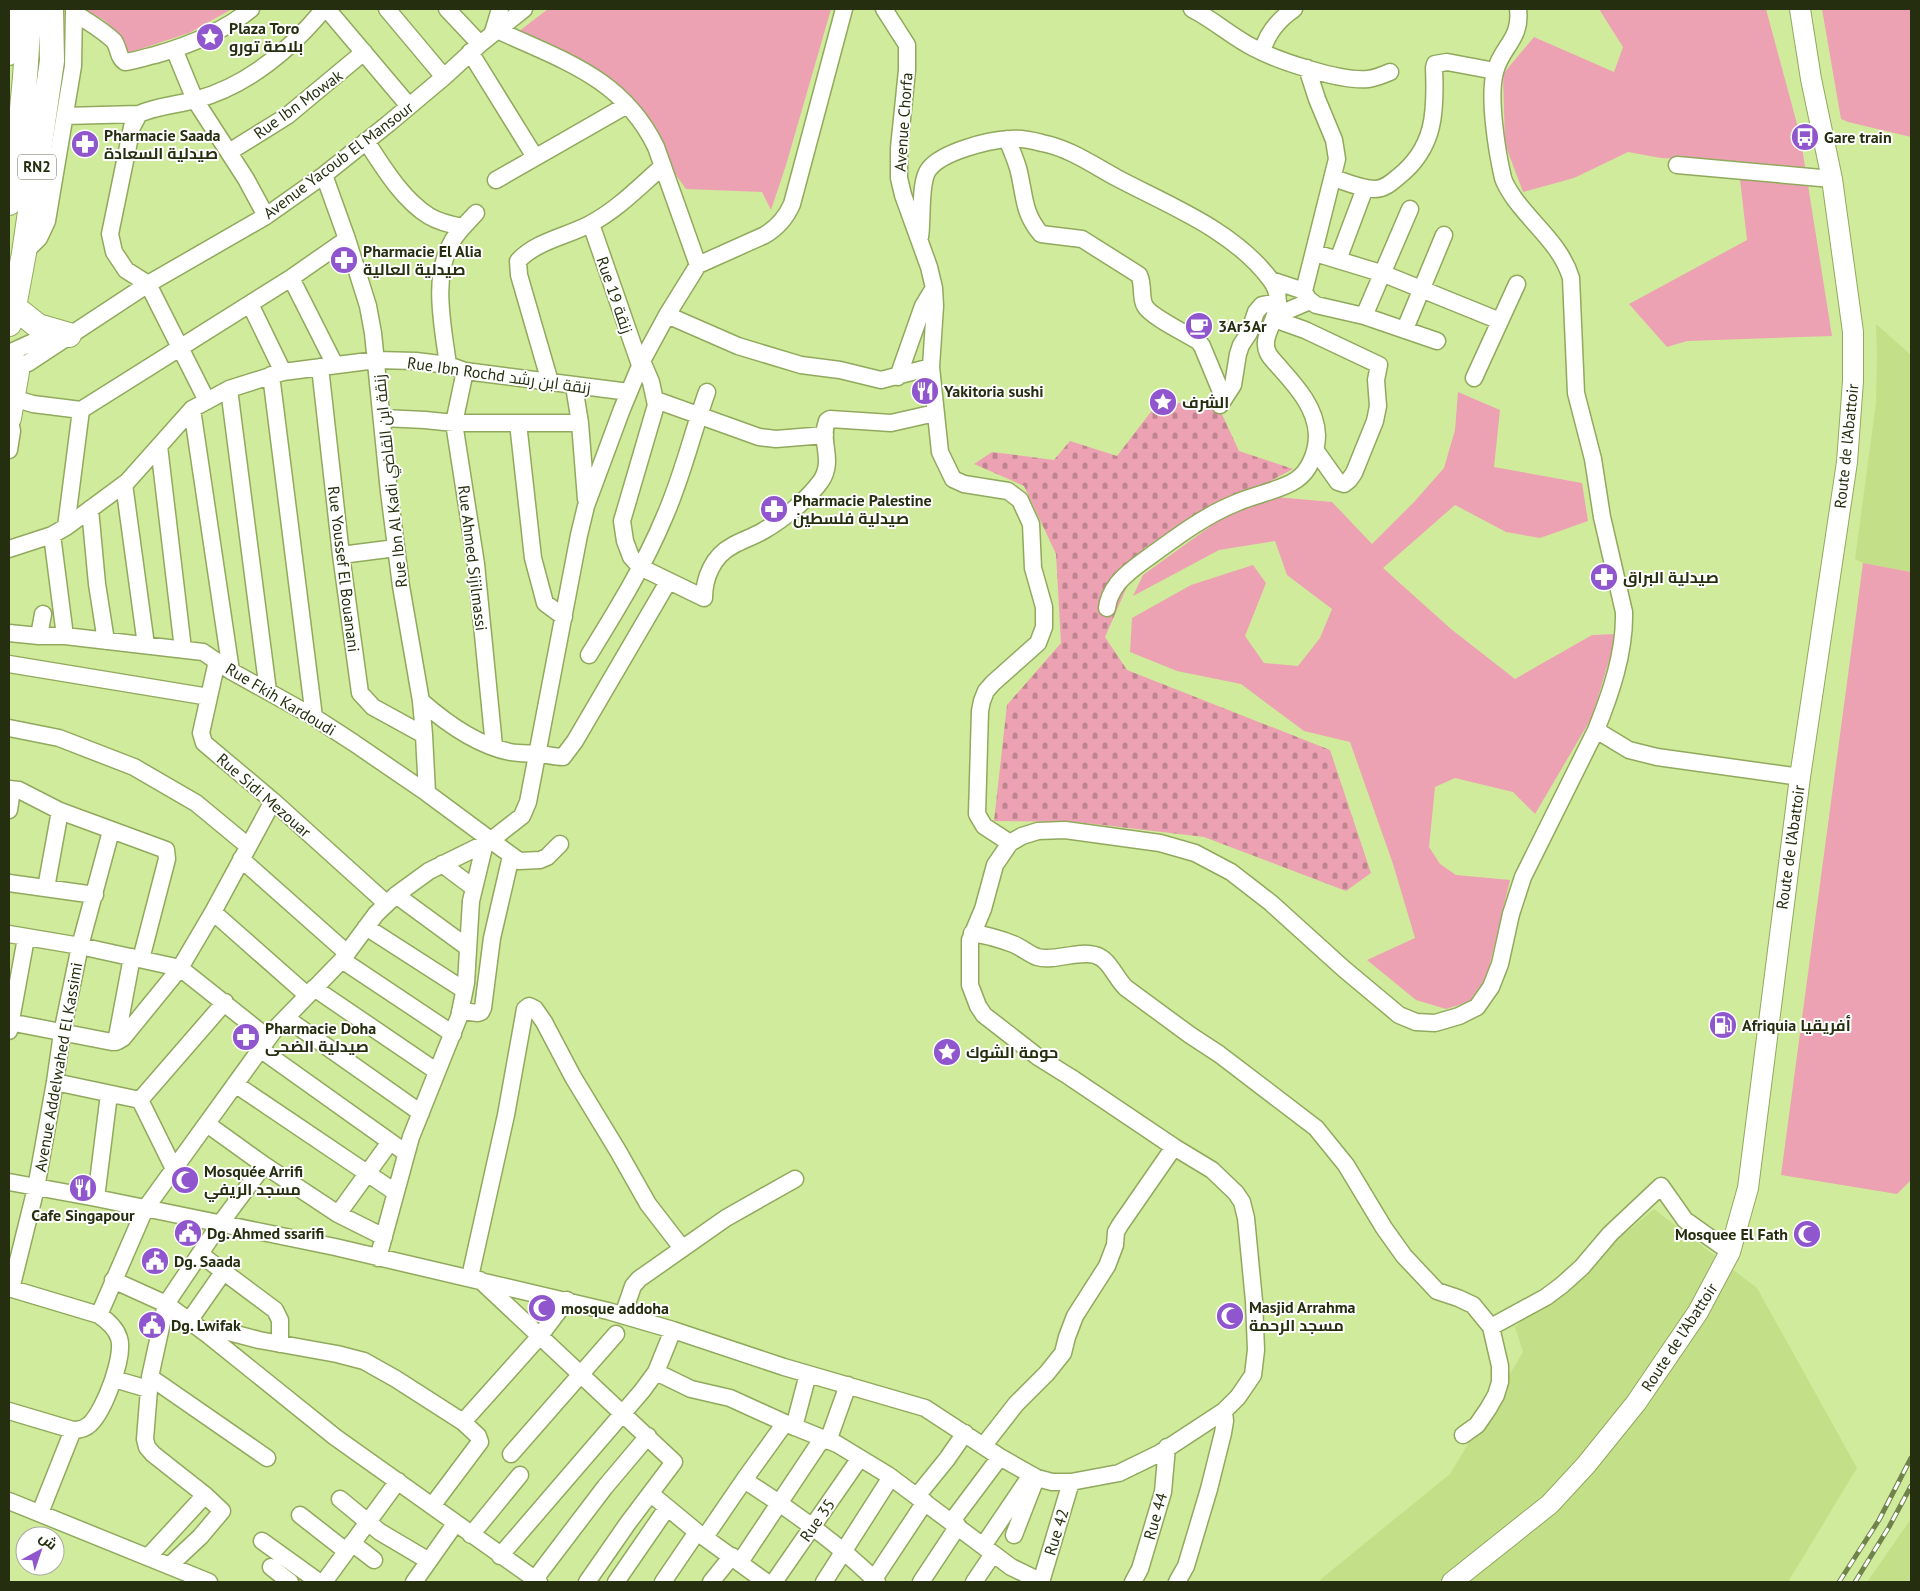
<svg xmlns="http://www.w3.org/2000/svg" width="1920" height="1591" font-family="'PT Sans',Cairo,sans-serif">
<style>
.built{fill:#c3df88}
.grass{fill:#eda2b4}
.cemetery{fill:url(#cemetery-stones)}
.lines{fill:none;stroke-linecap:round;stroke-linejoin:round}
.minor-casing{stroke:#91a95d;stroke-width:19}
.major-casing{stroke:#91a95d;stroke-width:22}
.highway-casing{stroke:#91a95d;stroke-width:26}
.minor{stroke:#fff;stroke-width:16}
.major{stroke:#fff;stroke-width:20}
.highway{stroke:#fff;stroke-width:24}
.rail-casing{stroke:#71834d;stroke-width:5}
.rail{stroke:#fff;stroke-width:3;stroke-dasharray:9;stroke-linecap:butt}
.labels{text-anchor:middle;stroke-width:4;stroke-linejoin:round;paint-order:stroke}
.shield{fill:#fff;stroke:#666d57;stroke-width:1}
.shield-label{font-size:15px;font-weight:bold;fill:#252f0f}
.poi-label{font-size:16px;font-weight:bold;fill:#252f0f;stroke:#fff;text-anchor:start}
.street-label{font-size:16px;fill:#252f0f;stroke:#fff}
</style>
<defs>
<pattern id="cemetery-stones" width="16" height="16" patternUnits="userSpaceOnUse" patternTransform="scale(1.25)"><rect width="16" height="16" fill="#eda2b4"/><path d="M2 7V4a2 2 0 0 1 4 0v3zM10 15v-3a2 2 0 0 1 4 0v3z" fill="#c08491"/></pattern>
</defs>
<rect width="100%" height="100%" fill="#d0eb9b"/>
<path class="built" d="M1876,324L1911,355V572L1863,563L1855,559L1876,403L1877,355Z
M1654,1209L1757,1288L1857,1468L1788,1582H1320L1321,1579L1450,1474L1523,1352L1515,1327Z
M1911,1519V1582H1867Z"/>
<path class="grass" d="M80,9H232L189,33L128,53C117,29 106,17 80,9Z
M548,9H831L786,165L771,210L762,192L686,189L611,84L518,32Z
M1599,9H1766L1800,135L1832,336L1687,341L1667,347L1629,304L1747,240L1738,162L1661,158L1628,152L1574,178L1523,192L1505,144L1503,74L1534,37L1614,72L1623,47Z
M1822,9H1911V137L1848,122L1841,119Z
M1458,392L1500,410L1494,467L1582,483L1588,521L1540,538L1506,532L1455,505L1383,568L1451,629L1515,679L1592,635L1617,634L1592,717L1535,814L1513,792L1455,778L1435,787L1429,847L1440,864L1456,875L1510,880L1487,976L1469,1002L1446,1009L1416,1000L1367,960L1415,938L1393,864L1350,742L1304,731L1241,684L1177,671L1130,652L1132,618L1191,585L1253,565L1266,583L1245,636L1264,663L1298,666L1320,638L1332,609L1287,575L1275,541L1219,550L1133,596L1143,575L1226,515L1276,497L1332,502L1372,544L1414,502L1444,468L1455,430Z
M1863,563L1911,572V1180L1897,1194L1781,1175Z"/>
<path class="cemetery" d="M1160,400L1220,410L1239,451L1293,469L1144,548L1105,637L1127,670L1330,750L1371,873L1346,891L1204,837L1077,822L994,821L1007,705L1061,643L1056,554L1024,486L974,464L992,452L1054,460L1070,441L1117,456Z"/>
<g class="lines">
<defs>
<path id="minor" d="M327,9L409,106
M387,9L444,77
M447,9L480,44
M884,9L907,45V70L899,148V178L903,195L929,267L934,288L935,306L931,367L940,452L953,479L964,484L1008,491L1020,500L1031,524L1033,568L1044,607V627L1038,643L993,683L986,691L982,701L980,711L977,814L984,826L1010,843
M1192,9C1214,20 1232,37 1254,48C1278,61 1342,82 1368,79C1376,78 1383,75 1390,72
M75,13C88,22 103,30 114,41C119,48 118,58 125,62C135,61 145,57 155,55C190,45 223,32 251,9
M497,30C561,60 622,77 656,147L698,265
M493,32L500,9
M174,49L195,100L246,179L266,216
M470,52L535,157
M1262,52C1267,33 1278,20 1294,9
M9,57L12,9
M65,116L139,114
M1007,139C1011,149 1015,158 1018,168C1025,194 1022,212 1041,234L1082,239L1139,275C1144,285 1140,298 1145,306C1150,316 1187,334 1198,341L1202,346L1224,399
M366,141C383,167 402,199 429,216C439,222 452,225 463,227
M229,152L287,116L364,52
M1677,165L1832,179
M324,175L347,239L368,306L373,333L389,492L401,586L421,701L424,735L427,793
M1334,178C1346,182 1361,189 1375,189C1384,189 1391,183 1398,177C1435,148 1436,112 1434,68L1435,64L1447,62L1495,71
M496,180L627,105
M591,224L640,365
M920,237C923,219 919,181 929,169C942,152 988,140 1010,139C1020,138 1031,140 1042,143C1069,148 1093,165 1117,178C1170,206 1233,230 1270,279C1293,309 1257,332 1268,353C1271,359 1276,363 1280,368C1297,387 1316,408 1317,435C1317,451 1310,471 1296,480C1282,490 1253,495 1236,503C1206,515 1179,535 1153,554C1141,563 1128,571 1118,583C1112,591 1108,599 1107,608
M24,253L39,238L47,221L73,66L74,9
M1315,253L1384,274L1500,321
M1338,260L1365,188
M291,278L335,365
M1271,280L1304,291L1337,159L1334,140L1317,99L1307,68
M1304,291L1308,299L1316,305L1364,316L1437,341
M250,304L283,372
M667,315L738,346L801,365L840,370L881,380L931,367
M1275,316L1310,301
M1364,316L1410,209
M1274,319L1305,330L1379,365L1376,380L1378,406L1375,421L1354,473L1349,480L1344,484L1338,482L1316,451
M1405,329L1444,235
M9,353L31,343L61,340
M642,361L651,382L656,405L622,521L625,541L631,557L640,567L704,598C704,578 713,556 732,546C742,540 753,537 763,531C784,519 807,500 821,481C835,460 819,442 827,421L830,419L891,423L935,413
M15,365L28,363L148,284L266,216L324,175L388,124L444,77L480,44L524,9
M448,365C443,326 431,276 453,240C459,230 468,222 476,213
M320,367L341,555L360,693L373,707L424,735
M465,371L454,423L476,564L494,746
M271,375L314,717
M898,377L923,306L934,288
M1474,378L1517,284
M550,382L519,275L518,261C536,241 568,236 590,224C617,210 640,186 663,166
M574,386L580,423L586,499
M229,389L268,691
M13,398L33,404L81,410L291,278L347,239
M656,400L759,437L776,439L825,435
M207,401L148,284L126,270L114,252L110,234L132,127L139,114C156,106 176,105 195,100C247,86 290,50 324,9
M1220,405L1233,385L1238,354L1241,345L1249,333L1256,312L1262,305L1278,302
M192,409L231,671
M383,418L425,420L454,423H580
M518,423L533,558L545,603L564,617
M159,446L183,649
M9,450L12,431L9,417
M124,484L146,645
M90,509L97,584L106,641
M66,527L81,410
M52,535L65,636
M9,549L52,535L66,527L127,482L192,409L229,389L283,372L376,360L416,361L448,365L465,371L629,392
M341,555L396,548
M9,633L39,636H65L203,652L231,671L314,717L354,743L427,793L519,861L540,860L547,857L560,844
M39,636L43,614
M589,655C616,611 644,566 664,518C682,478 692,434 707,392
M217,661L201,733L204,743L273,801L386,903
M9,664L209,697
M421,701C446,723 476,745 510,752C520,754 530,753 541,754C548,755 556,757 563,757L575,741L668,582
M9,728L59,738L134,767L196,803L248,846
M1596,730L1629,750L1657,757L1800,777
M9,789L19,790L60,811L166,850L167,859L141,959
M9,810L12,790
M241,859L347,953
M442,864L474,888
M9,883L95,895
M46,888L60,811
M396,895L467,947
M213,912L307,995
M366,927L464,990
M972,933C986,935 1000,939 1013,944C1021,947 1029,954 1037,957C1054,962 1078,950 1095,955C1110,959 1115,978 1126,988L1190,1035L1219,1054L1316,1128L1346,1165L1384,1228L1404,1256L1437,1291L1458,1298L1473,1305L1491,1327L1500,1366V1382L1496,1395L1488,1409L1477,1425L1463,1435
M9,934L80,946L180,968L268,1038
M342,960L453,1034
M314,988L436,1071
M460,1011L478,1013L481,1012L483,1008L492,938L511,856
M286,1018L421,1113
M9,1022L112,1042L118,1041L123,1038L180,968L213,912L273,801
M9,1031L26,938
M116,1042L132,957
M260,1049L406,1153
M55,1082L140,1100L225,1002
M235,1084L395,1192
M140,1100L174,1169
M207,1124L264,1165L338,1214L384,1237
M9,1182L96,1198L335,1247L608,1311L673,1330L784,1367L925,1408L1000,1457L1037,1478L1052,1482H1071L1119,1473L1160,1453L1224,1411L1238,1397L1253,1375L1256,1350L1254,1301L1246,1218L1242,1202L1236,1193L1212,1170L1174,1147L1070,1077L1038,1057L984,1015L978,1006L970,985V940L983,909L995,865L1010,843L1022,836L1038,831L1065,830L1160,843L1195,853L1231,872L1271,903L1344,969L1399,1015L1416,1022L1435,1023L1459,1016L1477,1007L1491,987L1500,964L1511,914L1523,877L1596,730C1611,693 1625,652 1624,612L1602,517L1593,459L1576,393L1571,278C1561,245 1533,225 1514,198C1510,192 1505,185 1503,178C1497,152 1488,97 1495,72C1501,47 1522,39 1518,9
M96,1198L109,1094
M338,1214L390,1142
M200,1254L275,1310L280,1320V1344
M378,1258L411,1137L459,1017L466,983L471,901L485,843
M470,1277L506,1115L525,1009L529,1006L535,1009L544,1022L573,1077L618,1151L648,1204L682,1248
M113,1280L166,1304L207,1334L335,1437L539,1582
M480,1280L674,1462L628,1523L587,1582
M9,1288L99,1315C108,1321 116,1328 119,1338C125,1356 104,1411 90,1424C85,1429 80,1430 73,1430L9,1411
M11,1289L36,1188L55,1082L62,1033L80,946L111,831
M99,1315L145,1209L275,1029L342,960L376,914L396,895L429,871L490,841L522,816L528,802L579,535L586,506L622,409L642,361L667,315L698,265L765,235C778,227 786,218 792,204L844,9
M623,1315L633,1286L639,1279L726,1218L795,1179
M189,1321L224,1271
M1491,1327L1546,1297L1562,1285L1582,1267L1610,1234L1661,1186L1685,1220L1730,1252
M207,1334L214,1330H221L259,1340L337,1354L364,1361L396,1379L463,1422L478,1436L480,1442L432,1506
M656,1372L691,1389L730,1398L785,1423L837,1444L888,1475L1011,1567L1042,1582
M150,1377L267,1458
M114,1379L148,1389
M463,1422L539,1337L567,1300
M794,1427L808,1374
M828,1441L848,1385
M984,1445L1016,1404L1047,1373L1063,1353L1067,1337L1075,1316L1107,1266L1115,1245L1116,1232L1120,1225L1174,1147
M511,1454L616,1334
M744,1480C791,1510 838,1543 877,1582
M651,1494L697,1532L766,1582
M917,1496L947,1459L965,1433
M340,1499L380,1532L429,1561
M9,1501L209,1582
M40,1513L73,1430
M300,1515L346,1551
M952,1521L1000,1457
M471,1535L520,1475
M1014,1535L1035,1481
M705,1537L744,1480L785,1423
M262,1541L319,1582
M352,1543L374,1560
M983,1546L1031,1475
M500,1556L642,1391L656,1372L673,1330
M148,1557L205,1495
M740,1562L822,1439
M169,1566L200,1537L222,1511L205,1495L153,1454L147,1447L145,1439L150,1377L166,1304L220,1224L264,1165
M271,1567L290,1582
M535,1579L605,1487L648,1436
M324,1582L398,1481
M414,1582L455,1524
M616,1582L667,1508
M663,1582L697,1532
M711,1582L732,1556
M774,1582L860,1458
M824,1582L891,1477
M872,1582L925,1502
M921,1582L958,1526
M974,1582L993,1554
M1041,1582L1071,1482
M1133,1582L1140,1569L1163,1492L1167,1447
M1177,1582L1186,1566L1209,1489L1223,1433L1225,1421L1224,1411"/>
<path id="major" d="M1452,1582L1550,1504L1586,1465L1636,1403L1698,1312L1730,1252L1748,1188L1800,777L1847,462L1853,381V332L1832,179L1811,79L1800,9"/>
<path id="highway" d="M9,203C19,139 28,73 28,9
M14,307L38,326L69,335
M9,324L14,307L24,253L52,61L51,9
M9,356L15,365L17,372L9,418"/>
</defs>
<use href="#minor" class="minor-casing"/>
<use href="#major" class="major-casing"/>
<use href="#highway" class="highway-casing"/>
<use href="#minor" class="minor"/>
<use href="#major" class="major"/>
<use href="#highway" class="highway"/>
<defs>
<path id="rail" d="M1839,1582L1879,1520L1911,1458
M1855,1582L1889,1527L1911,1486"/>
</defs>
<use href="#rail" class="rail-casing"/>
<use href="#rail" class="rail"/>
</g>
<defs>
<symbol id="sight-disc" viewBox="-11 -11 22 22"><circle r="9.5" fill="#9056cd" stroke="#fff"/><path d="M0-6L1.8-2.2L6-1.7L2.9 1.2L3.7 5.4L0 3.3L-3.7 5.4L-2.9 1.2L-6-1.7L-1.8-2.2Z" fill="#fff"/></symbol>
<symbol id="bus-disc" viewBox="-11 -11 22 22"><circle r="9.5" fill="#9056cd" stroke="#fff"/><path d="M-5-6H5V4H4V6H2V4H-2V6H-4V4H-5ZM-3.5-4V0h7V-4ZM-3.5 1.2v1.5H-2V1.2ZM2 1.2v1.5H3.5V1.2Z" fill="#fff"/></symbol>
<symbol id="pharmacy-disc" viewBox="-11 -11 22 22"><circle r="9.5" fill="#9056cd" stroke="#fff"/><path d="M-2-6h4v4h4v4h-4v4h-4v-4h-4v-4h4Z" fill="#fff"/></symbol>
<symbol id="cafe-disc" viewBox="-11 -11 22 22"><circle r="9.5" fill="#9056cd" stroke="#fff"/><path d="M-5.5-4.5H6V0H3Q3 3.5 0 3.5H-2.5Q-5.5 3.5-5.5 0ZM3-3.2v2h1.7v-2ZM-6 4.5H4V6H-6Z" fill="#fff"/></symbol>
<symbol id="restaurant-disc" viewBox="-11 -11 22 22"><circle r="9.5" fill="#9056cd" stroke="#fff"/><path d="M-5-6h1v4h1v-4h1v4h1v-4h1v5L-1.5 .5V6h-2V.5L-5-1ZM5-6V6H3V1.5H1.5Q1.5-4 5-6Z" fill="#fff"/></symbol>
<symbol id="fuel-disc" viewBox="-11 -11 22 22"><circle r="9.5" fill="#9056cd" stroke="#fff"/><path d="M-5.5-6h7V0h2V4h1.3V-2.5L3-4.5l.8-.8L6-3V5H2.5V1h-1V6h-7ZM-4.2-4.7v3.2H.2V-4.7Z" fill="#fff"/></symbol>
<symbol id="mosque-disc" viewBox="-11 -11 22 22"><circle r="9.5" fill="#9056cd" stroke="#fff"/><path d="M3.5-4.9A6 6 0 1 0 3.5 4.9A5 5 0 1 1 3.5-4.9Z" fill="#fff"/></symbol>
<symbol id="civic-disc" viewBox="-11 -11 22 22"><circle r="9.5" fill="#9056cd" stroke="#fff"/><path d="M-.6-6.5H3V-4.5H.6V-3L4-1V1h2V6H-6V1h2V-1L-.6-3ZM-1.2 2.5V6h2.4V2.5Z" fill="#fff"/></symbol>
</defs>
<g fill-rule="evenodd">
<use href="#sight-disc" x="194" y="21" width="32" height="32"/>
<use href="#bus-disc" x="1789" y="121" width="32" height="32"/>
<use href="#pharmacy-disc" x="69" y="128" width="32" height="32"/>
<use href="#pharmacy-disc" x="328" y="244" width="32" height="32"/>
<use href="#cafe-disc" x="1183" y="310" width="32" height="32"/>
<use href="#restaurant-disc" x="909" y="375" width="32" height="32"/>
<use href="#sight-disc" x="1147" y="386" width="32" height="32"/>
<use href="#pharmacy-disc" x="758" y="493" width="32" height="32"/>
<use href="#pharmacy-disc" x="1588" y="561" width="32" height="32"/>
<use href="#fuel-disc" x="1707" y="1009" width="32" height="32"/>
<use href="#pharmacy-disc" x="230" y="1021" width="32" height="32"/>
<use href="#sight-disc" x="931" y="1036" width="32" height="32"/>
<use href="#mosque-disc" x="169" y="1164" width="32" height="32"/>
<use href="#restaurant-disc" x="67" y="1172" width="32" height="32"/>
<use href="#civic-disc" x="172" y="1217" width="32" height="32"/>
<use href="#mosque-disc" x="1791" y="1218" width="32" height="32"/>
<use href="#civic-disc" x="139" y="1245" width="32" height="32"/>
<use href="#mosque-disc" x="526" y="1292" width="32" height="32"/>
<use href="#mosque-disc" x="1214" y="1300" width="32" height="32"/>
<use href="#civic-disc" x="136" y="1309" width="32" height="32"/>
</g>
<g class="labels">
<rect class="shield" x="18" y="154.5" width="38" height="25" rx="4"/>
<g class="shield-label">
<text x="37" y="172">RN2</text>
</g>
<g class="poi-label">
<text x="229" y="34">Plaza Toro<tspan x="229" dy="18">بلاصة تورو</tspan></text>
<text x="104" y="141">Pharmacie Saada<tspan x="104" dy="18">صيدلية السعادة</tspan></text>
<text x="1824" y="143">Gare train</text>
<text x="363" y="257">Pharmacie El Alia<tspan x="363" dy="18">صيدلية العالية</tspan></text>
<text x="1218" y="332">3Ar3Ar</text>
<text x="944" y="397">Yakitoria sushi</text>
<text x="1182" y="408">الشرف</text>
<text x="793" y="506">Pharmacie Palestine<tspan x="793" dy="18">صيدلية فلسطين</tspan></text>
<text x="1623" y="583">صيدلية البراق</text>
<text x="1742" y="1031">Afriquia أفريقيا</text>
<text x="265" y="1034">Pharmacie Doha<tspan x="265" dy="18">صيدلية الضحى</tspan></text>
<text x="966" y="1058">حومة الشوك</text>
<text x="204" y="1177">Mosquée Arrifi<tspan x="204" dy="18">مسجد الريفي</tspan></text>
<text x="83" y="1221" text-anchor="middle">Cafe Singapour</text>
<text x="207" y="1239">Dg. Ahmed ssarifi</text>
<text x="1788" y="1240" text-anchor="end">Mosquee El Fath</text>
<text x="174" y="1267">Dg. Saada</text>
<text x="1249" y="1313">Masjid Arrahma<tspan x="1249" dy="18">مسجد الرحمة</tspan></text>
<text x="561" y="1314">mosque addoha</text>
<text x="171" y="1331">Dg. Lwifak</text>
</g>
<g class="street-label">
<text transform="translate(298 104) rotate(-36)" y="6">Rue Ibn Mowak</text>
<text transform="translate(903 122) rotate(-86)" y="6">Avenue Chorfa</text>
<text transform="translate(338 160) rotate(-37)" y="6">Avenue Yacoub El Mansour</text>
<text transform="translate(615 295) rotate(71)" y="6">Rue 19 زنقة</text>
<text transform="translate(499 375) rotate(8)" y="6">Rue Ibn Rochd زنقة ابن رشد</text>
<text transform="translate(1846 446) rotate(-84)" y="6">Route de l’Abattoir</text>
<text transform="translate(390 481) rotate(-96)" y="6">Rue Ibn Al Kadi زنقة ابن القاضي</text>
<text transform="translate(473 558) rotate(83)" y="6">Rue Ahmed Sijilmassi</text>
<text transform="translate(344 569) rotate(83)" y="6">Rue Youssef El Bouanani</text>
<text transform="translate(281 699) rotate(31)" y="6">Rue Fkih Kardoudi</text>
<text transform="translate(264 795) rotate(41)" y="6">Rue Sidi Mezouar</text>
<text transform="translate(1790 847) rotate(-82)" y="6">Route de l’Abattoir</text>
<text transform="translate(58 1067) rotate(-80)" y="6">Avenue Addelwahed El Kassimi</text>
<text transform="translate(1679 1337) rotate(-57)" y="6">Route de l’Abattoir</text>
<text transform="translate(1155 1516) rotate(-74)" y="6">Rue 44</text>
<text transform="translate(817 1520) rotate(-55)" y="6">Rue 35</text>
<text transform="translate(1056 1532) rotate(-73)" y="6">Rue 42</text>
</g>
</g>
<rect width="1920" height="1591" fill="none" stroke="#252f0f" stroke-width="20"/>
<g transform="translate(40 1551) rotate(40)"><circle r="24" fill="#ffffff" stroke="#a8ac9f"/>
<path d="M0-4L9 19L0 12L-9 19Z" fill="#9056cd"/>
<text y="-8" font-size="14" font-weight="bold" text-anchor="middle" fill="#252f0f">ش</text>
</g>
</svg>
